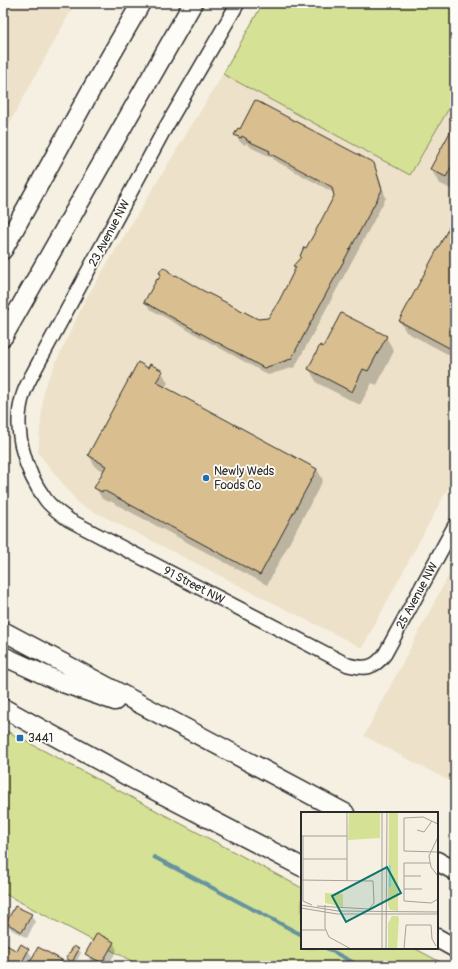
<svg xmlns="http://www.w3.org/2000/svg" width="458" height="969" font-family="Pangolin,sans-serif">
<style>
.built{fill:#ede1c9}
.green{fill:#d5e194;stroke:#808660}
.shadow{fill:#0003;fill-rule:evenodd}
.lines{fill:none;stroke-linecap:round;stroke-linejoin:round}
.stream{stroke:#65939e;stroke-width:4}
.building{fill:#d9bf8f;stroke:#2b2b2b}
.minor-casing{stroke:#2b2b2b;stroke-width:16}
.secondary-casing{stroke:#2b2b2b;stroke-width:21}
.minor{stroke:#fdfcf7;stroke-width:13}
.secondary{stroke:#fdfcf7;stroke-width:18}
.poi-dot{fill:#1f6fb2;stroke:#fdfcf7;stroke-width:1.5}
.labels{text-anchor:middle;stroke-width:3.5;stroke-linejoin:round;paint-order:stroke}
.street-label{font-size:12px;fill:#2b2b2b;stroke:#fdfcf7}
.poi-label{font-size:12px;fill:#2b2b2b;stroke:#fdfcf7;text-anchor:start}
.inset-river{fill:none;stroke:#8bd8ea;stroke-width:2}
.inset-road{fill:none;stroke:#a5a199;stroke-width:1}
.view{fill:#0f766e;fill-opacity:0.15;stroke:#0f766e;stroke-width:2}
.inset-edge{fill:none;stroke:#2b2b2b;stroke-width:2}
</style>
<rect width="100%" height="100%" fill="#f6f0e2"/>
<filter id="ink" filterUnits="userSpaceOnUse"><feTurbulence type="fractalNoise" baseFrequency=".025" numOctaves="2"/><feDisplacementMap in="SourceGraphic" scale="8" xChannelSelector="R" yChannelSelector="G"/><feConvolveMatrix kernelMatrix="1 2 1 2 8 2 1 2 1" color-interpolation-filters="sRGB"/></filter>
<g filter="url(#ink)">
<path class="built" d="M3,3H75L3,135Z
M223,74L410,175L455,98V475L362,648L79,504L38,453L44,388L85,300Z
M455,563V784L364,736Z"/>
<path class="green" d="M263,3H455V98L410,175L223,74Z
M3,729L302,888V948H414L448,966H141L3,893Z"/>
<path class="shadow" d="M455,125V189L454,191L439,183L431,169Z
M238,130L373,164L377,172L386,198L295,367L268,375L150,309L145,302L162,276L161,273L170,274L258,320L269,319L280,301L296,269L294,266L302,258L335,196L334,193L274,160L273,158L252,148L246,143L245,145L240,142L236,135ZM270,152L337,188L336,190L270,154Z
M455,220V358L406,332L400,321Z
M386,337L394,351L377,385L372,383L360,405L317,383L309,369L324,348Z
M148,369L162,372L168,383L165,388L317,469L323,480L267,585L110,501L109,502L102,499L96,488L104,471L95,467L89,455Z
M31,915L35,922L27,938L12,930L7,923Z
M113,942L117,950L108,966H99L91,962L87,954Z
M3,944L18,952L28,950L33,958L39,948L62,961L65,966H3Z
M74,947L79,950L81,953L76,962L69,958V961L68,958Z"/>
<g class="lines">
<path class="stream" d="M154,857L302,935
M326,948L360,966"/>
</g>
<path class="building" d="M255,100L374,163L382,190L291,359L264,368L144,302L157,279L158,280L161,274L159,273L163,267L169,271V272L175,276L176,275L198,288L258,319L268,318L279,301L296,267L293,266L301,257L300,256L304,247L306,248L314,234L334,196L332,187L269,153L270,151L246,140L247,139L242,136L241,138L234,135L238,128L240,129Z
M455,123V165L453,164L446,177L430,169Z
M454,218L455,219V351L399,321Z
M341,313L387,336L368,371L363,369L352,392L308,369L320,345L323,347Z
M138,362L148,368L150,364L163,371L156,382L317,469L260,575L103,490L102,492L94,488L106,466L88,455Z
M15,906L32,914L22,932L6,923Z
M97,933L114,942L102,963L85,954Z
M3,943L17,951L21,944L29,949L20,966H3Z
M74,946L79,949L72,962L66,958Z
M38,947L62,960L59,966H24L25,964L28,966Z"/>
<g class="lines">
<defs>
<g id="minor">
<path id="s1" d="M238,3L163,132L32,375C29,381 25,388 23,395C12,429 25,472 46,500C52,508 61,514 69,520L348,665C365,669 374,669 385,654L455,525"/>
</g>
<path id="secondary" d="M3,250L91,90L141,3
M3,337L193,3
M3,631L345,813
M3,656L60,682L115,701
M3,708L129,777L302,867
M437,861L455,871
M437,938L455,948"/>
</defs>
<use href="#minor" class="minor-casing"/>
<use href="#secondary" class="secondary-casing"/>
<use href="#minor" class="minor"/>
<use href="#secondary" class="secondary"/>
</g>
</g>
<g class="poi-dot">
<circle cx="206" cy="478" r="4"/>
<rect x="16" y="734" width="8" height="8" rx="2"/>
</g>
<g class="labels">
<g class="street-label">
<text transform="translate(109 233) rotate(-62)" y="4">23 Avenue NW</text>
<text dy="4" stroke="none"><textPath href="#s1" startOffset="730">91 Street NW</textPath></text>
<text dy="4" stroke="none"><textPath href="#s1" startOffset="1012">25 Avenue NW</textPath></text>
</g>
<g class="poi-label">
<text x="214" y="475">Newly Weds<tspan x="214" dy="14">Foods Co</tspan></text>
<text x="28" y="742">3441</text>
</g>
</g>
<g transform="translate(301 812)">
<rect width="137" height="137" fill="#f6f0e2"/>
<path d="M48,0L79,1V26L47,28ZM88,0H97V99L89,98L87,93ZM24,81L42,82V95L24,91ZM91,104H97L98,107L96,137H87V111Z" fill="#d5e194"/>
<path class="inset-river" d="M89,53V75"/>
<path class="inset-road" d="M81,0V137M137,12L122,5L103,6V39L137,40M116,18L123,20L131,9M0,24H46M2,24V89L11,93M137,25L128,44L130,55L137,64M2,47H46M129,51H103V89L130,91L137,87M103,64H120M0,68L72,69L73,91L68,97L16,94M46,68V0M103,77H121M0,93L37,99L137,100M24,93V116L28,125L50,137M0,96L36,102H137M0,118H25M85,137L86,0M103,137L105,113H130L131,127L135,134"/>
<path class="view" d="M86,55L100,81L45,110L31,84Z"/>
<rect width="137" height="137" class="inset-edge"/>
</g>
<rect width="458" height="969" fill="none" stroke="#fdfcf7" stroke-width="16"/>
<rect x="8" y="8" width="442" height="953" fill="none" stroke="#2b2b2b" stroke-width="1.5" filter="url(#ink)"/>
</svg>
